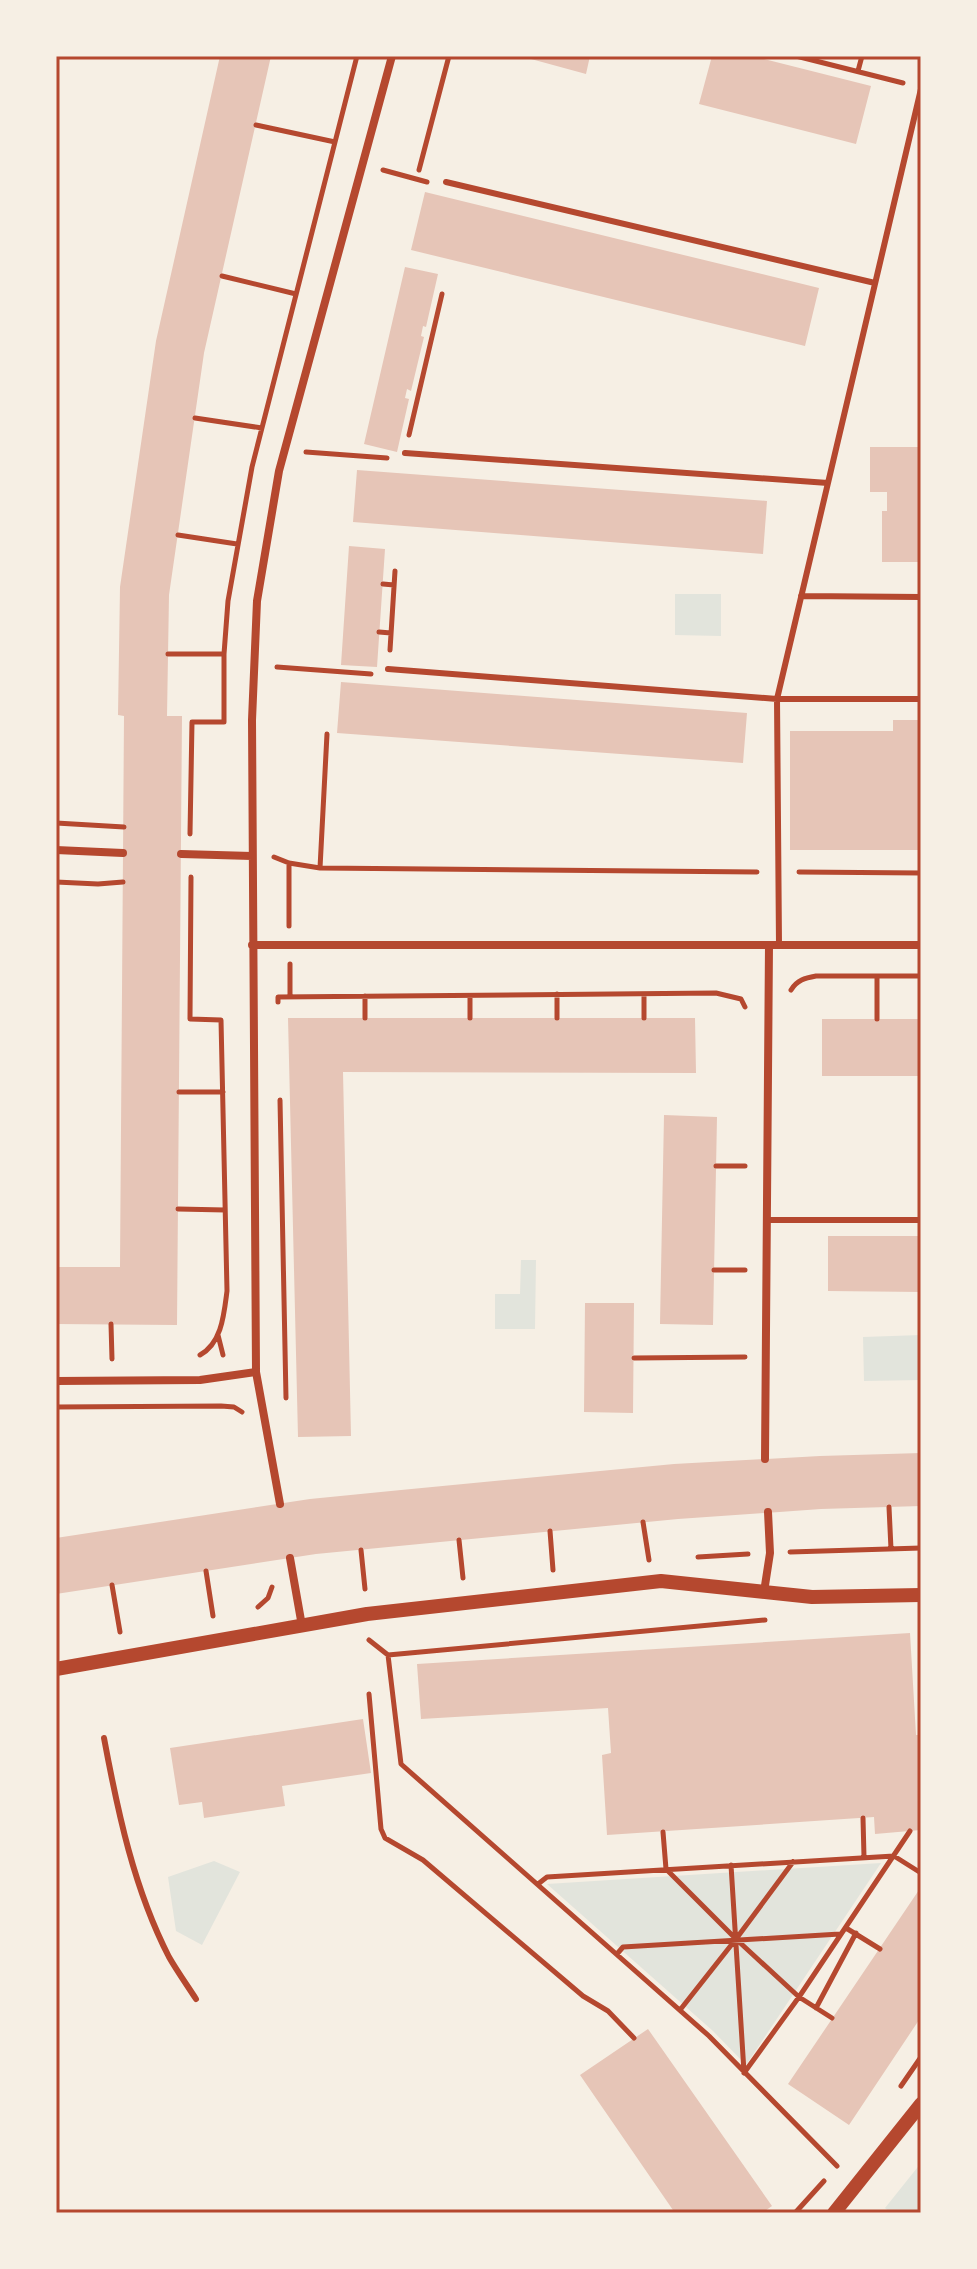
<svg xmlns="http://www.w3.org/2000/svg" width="977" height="2269" font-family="'Open Sans',sans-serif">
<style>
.green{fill:#e2e4dc}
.building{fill:#e6c5b7}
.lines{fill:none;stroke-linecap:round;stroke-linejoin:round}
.path{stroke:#b5482f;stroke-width:5}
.service{stroke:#b5482f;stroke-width:6}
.minor{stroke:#b5482f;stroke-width:8}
.tertiary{stroke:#b5482f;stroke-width:14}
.neatline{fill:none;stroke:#b5482f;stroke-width:3}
</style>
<rect width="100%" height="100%" fill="#f6efe4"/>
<path class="green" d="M675,594H721V636L675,635Z
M521,1260H536L535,1329H495V1294H520Z
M921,1335V1380L864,1381L863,1337Z
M214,1861L240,1872L202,1945L176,1931L168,1877Z
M881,1863L746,2065L713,2031L547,1884Z
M921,2163V2213H891L885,2208Z"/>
<path class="building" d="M220,56H271L204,353L169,595L167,716H182L177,1325L56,1324V1267H120L124,716L118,715L120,587L156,341Z
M520,56H590L586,74Z
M712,56H752L871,86L856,144L699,104Z
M425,192L819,288L805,346L411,250Z
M405,267L438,274L426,327L423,326L421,336L424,337L411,391L407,389L405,398L409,399L397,452L364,444Z
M870,447H921V562H882V511H887V492H870Z
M357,470L767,501L763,554L353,522Z
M349,546L385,549L377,667L341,665Z
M341,682L747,713L743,763L337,733Z
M893,720H921V850H790V731H893Z
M288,1018H695L696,1073L343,1072L351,1436L298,1437Z
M822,1019H921V1076H822Z
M664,1115L717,1117L713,1325L660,1324Z
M828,1236H921V1292L828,1291Z
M585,1303H634L633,1413L584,1412Z
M921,1453V1506L821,1509L678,1519L316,1554L56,1594V1538L310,1499L401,1490L674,1464L820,1456Z
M910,1633L916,1735H921V1830L875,1834L874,1817L607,1835L602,1755L611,1753L608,1708L421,1719L417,1664Z
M363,1719L371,1773L282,1786L285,1806L204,1818L202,1802L179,1805L170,1748Z
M921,1887V2017L849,2125L788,2084Z
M648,2029L772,2206L762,2213H675L580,2075Z"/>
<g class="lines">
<path class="path" d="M796,56L903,83
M858,71L862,56
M256,125L335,142
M383,170L427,182
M419,170L449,56
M222,276L296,294
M195,418L262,428
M409,435L442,294
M306,452L387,458
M178,535L237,544
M383,584L394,585
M379,632L391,633
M390,650L395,571
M168,654H224
M277,667L371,674
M327,734L320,868L757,872
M56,823L124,827
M190,834L192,722H224V654L228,601L252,467L357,56
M274,857L289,863L320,868
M289,863V926
M799,872L921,873
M191,877L190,1019L221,1020L227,1291C224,1314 222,1343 200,1355
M56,882L98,884L123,882
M290,964V997
M877,976V1019
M791,990C797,980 805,978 816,976H921
M557,994V1018
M644,994V1018
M365,996V1018
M278,1002V997L716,993L741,999L745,1007
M470,1018V996
M179,1092H223
M280,1100L286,1398
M716,1166H745
M178,1209L225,1210
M714,1270H745
M111,1324L112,1359
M218,1335L223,1355
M634,1358L745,1357
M56,1407L221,1406L234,1407L242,1412
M889,1507L891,1549
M643,1522L649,1560
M550,1531L553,1570
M459,1540L463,1578
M361,1550L365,1589
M790,1552L921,1548
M698,1557L748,1554
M206,1571L213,1616
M112,1585L120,1632
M258,1607L268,1598L272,1587
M369,1640L388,1655L401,1764L709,2036L837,2166
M388,1655L765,1620
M369,1694L381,1829L385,1838L423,1860L583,1996L608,2011L634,2038
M863,1818L864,1857
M663,1832L666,1869L736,1939L799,1997L832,2018
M731,1865L744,2072
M538,1884L547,1877L894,1856L921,1873
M846,1928L880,1949
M617,1954L623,1947L840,1934
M816,2008L856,1933
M680,2010L736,1939L793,1862
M744,2073L799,1997L910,1831
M901,2086L921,2057
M795,2213L824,2181"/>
<path class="service" d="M446,182L875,283
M405,453L828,483
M801,596L921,597
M388,669L777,699H921
M779,945L777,699L921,89
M766,1220H921
M104,1738C118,1813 134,1889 169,1957C177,1971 187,1985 196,1999"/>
<path class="minor" d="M56,850L123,853
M181,854L252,856
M252,945H921
M56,1381L200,1380L256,1372
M765,1459L769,945
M280,1504L256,1372L252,720L257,601L279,471L392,56
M290,1558L302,1626
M764,1592L770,1553L768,1512"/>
<path class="tertiary" d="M56,1669L367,1614L661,1581L812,1597L921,1595
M834,2213L921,2104"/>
</g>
<rect width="977" height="2269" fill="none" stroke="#f6efe4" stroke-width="116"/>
<rect x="58" y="58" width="861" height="2153" class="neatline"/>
</svg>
